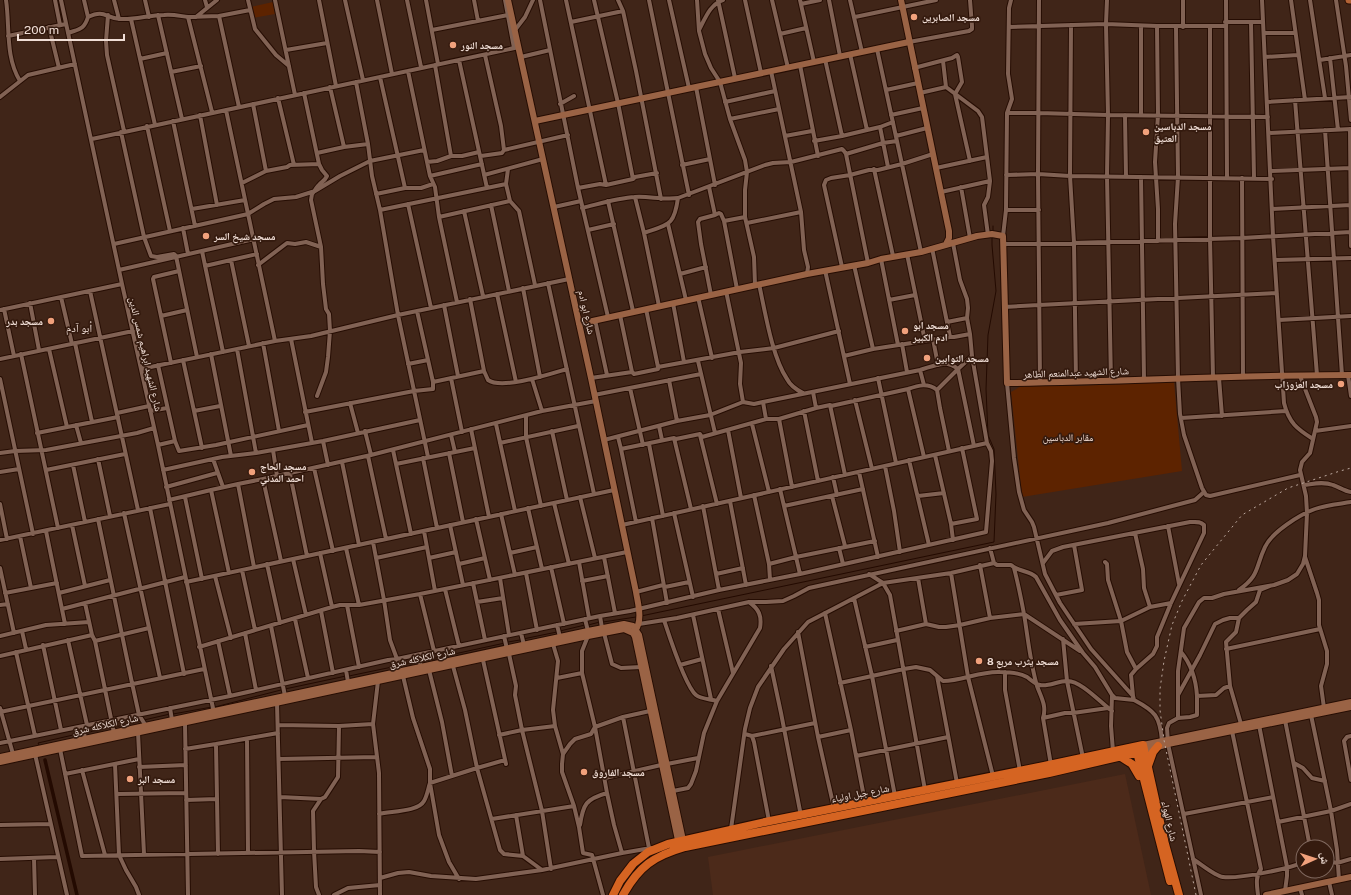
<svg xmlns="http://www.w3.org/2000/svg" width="1351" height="895" font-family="'Public Sans','Noto Naskh Arabic',sans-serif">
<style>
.built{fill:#4c2a1a}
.green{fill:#5d2300}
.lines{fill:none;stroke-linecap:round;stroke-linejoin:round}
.stream{stroke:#230a01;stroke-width:1}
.canal{stroke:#230a01;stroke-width:3.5}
.street-casing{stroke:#260d03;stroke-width:6}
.secondary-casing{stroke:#260d03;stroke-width:8}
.primary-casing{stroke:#260d03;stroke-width:9}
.highway-casing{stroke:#260d03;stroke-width:10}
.street{stroke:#816254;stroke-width:4}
.secondary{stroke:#9a6345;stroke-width:6}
.primary{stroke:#b36336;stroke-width:7}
.highway{stroke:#d56422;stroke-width:8}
.rail{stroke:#bda99f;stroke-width:1;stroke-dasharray:2 4;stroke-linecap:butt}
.poi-dot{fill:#f1a17c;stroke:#351b0f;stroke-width:1.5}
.labels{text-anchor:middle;stroke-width:3.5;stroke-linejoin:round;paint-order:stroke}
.poi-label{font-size:10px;font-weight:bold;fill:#f0ded6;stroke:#351b0f;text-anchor:start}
.street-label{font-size:10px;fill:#f0ded6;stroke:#351b0f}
.park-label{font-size:10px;fill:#f4ddd2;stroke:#351b0f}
.neighbourhood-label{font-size:11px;fill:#f0ded6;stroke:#351b0f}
</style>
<rect width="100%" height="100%" fill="#402518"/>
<path class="built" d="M1125,774L1151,895H713L708,857Z"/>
<path class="green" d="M273,2L275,14L253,18L251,7Z
M1174,382L1182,471L1022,497L1011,392L1023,385H1063L1074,386Z"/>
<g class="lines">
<path class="stream" d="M993,232V226
M641,616L994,542L996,494L994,449L988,435L986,389L988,335L996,291L992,245V237
M603,622L636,617
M588,625L600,622
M560,631L585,625
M523,639L557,632
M508,642L520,640
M422,661L505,643
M400,665L419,662
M349,676L397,666
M285,689L346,676
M215,707L281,690
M173,714L212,707
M144,720L170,714
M115,727L141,721
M85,733L112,727
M39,745L38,743L82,733"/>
<path class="canal" d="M45,760L77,895"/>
<defs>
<path id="street" d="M6,0C10,26 5,57 20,81
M55,0L60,25
M61,0L122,284L158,445L214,713
M84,0L88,17
M114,0L119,19
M145,0L149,17
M205,0L207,7
M248,0L255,29L276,55L289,66
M275,0L295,95
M319,0L336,86
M345,0L363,80
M377,0L392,74
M407,0L421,67
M426,0L438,64
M474,0L478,21
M505,0L514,48
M540,0L578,188L608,317
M566,0L606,185
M594,0L618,103L633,179
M618,0L623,11L636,71L661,199
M649,0L689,195
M669,0L689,88
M697,0L699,31L705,54L711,68L720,82L730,119L779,109
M718,0L735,78
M745,0L761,73
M772,0L788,68
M800,0L814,62
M829,0L840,56
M850,0L862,52
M1039,0L1038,174L1040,383
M1107,0L1106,24L1108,115L1107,176L1111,381
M1226,0L1227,178
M1262,0L1273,236L1284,403C1289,423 1297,429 1313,439
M1291,0L1305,100
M1310,0L1325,98
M1336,0L1346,66L1351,120
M801,4L820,0
M108,15L106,41L107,55L124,131
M158,15L182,119
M219,16L239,107
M188,17L219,16L250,10
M196,17L217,0
M855,17L936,0
M131,19L155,125
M571,22L623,11
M1225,22H1263
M1251,23L1254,178
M1071,25L1070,176L1074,243L1076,382
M1141,26V115
M1157,26L1158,115L1155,162L1158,209V241
M49,27L59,68
M1009,27L1106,24L1157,26H1225
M1176,27L1178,177L1175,224L1178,378L1180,414L1184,435L1202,488L1206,495L1210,496L1300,475
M1183,27V0
M1210,27V238L1213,378
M432,30L508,15
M515,30L525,17L533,0
M699,30C705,19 710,4 723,0
M68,33C79,29 84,30 88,17C105,9 105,18 120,19C135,20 149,15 164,15C172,14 180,16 188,17L212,112
M1264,33H1295
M780,34L806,28
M8,36L66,24
M909,42L969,31L972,29V26L970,0
M877,49L921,252
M286,50L327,43
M850,54L867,130L880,127L893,122
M521,57L550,50
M1265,57L1298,55
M1330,58L1338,130
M140,59L167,53
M825,59L842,136
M459,60L487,188
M1320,60L1351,55
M943,61L946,87
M800,65L818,156
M914,68L952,58L957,55L958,57L962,82L955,94L970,161
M408,71L430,176L435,187L439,217L457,302
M771,71L801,212L804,250L808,267L807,274
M171,72L201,66
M380,77L405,188
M356,82L368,144L372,176L380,210L398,315L428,457
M330,87L344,147
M696,87L715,185
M886,90L918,83
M304,93L319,164L322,170L327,176C324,182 322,181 318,186C315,189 315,191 312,194L311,200L321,247L323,284L326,309L329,314L330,331L328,357L326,372L317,396
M920,93L946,87L978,111L982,117L990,181L988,197L984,205L988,235
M0,97L28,75L75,64
M278,98L294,165
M1295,100L1317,375
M725,102L775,91
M1267,102L1351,97
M253,104L266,171
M560,104L574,96
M226,110L275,341
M1007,113H1039L1108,115L1268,117
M200,115L217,205
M891,115L923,108
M1125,115L1126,177
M730,119L745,160L747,172L745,190V217L754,257L755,285
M173,121L195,226
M147,126L170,231
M880,127L888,167
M1350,129L1351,246
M1325,130L1342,375
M121,132L144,237L151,256L157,257L174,254L176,256L197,357
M1269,133L1351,129
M785,136L812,131
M896,136L927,128
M92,139L519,47
M814,141L842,136L867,130
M504,150L568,135
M317,153L344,147L368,144
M846,154L883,143L897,141
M451,156H462L479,152
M481,156L502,153L504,150L501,126L485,55
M427,162L437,161L451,156L435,65
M682,165L710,159
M936,168L987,157
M508,169L506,184L510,201L519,211L535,285
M874,169L893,256
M1271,171L1351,168
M484,175L543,159
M1006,175L1038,174L1070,176L1272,179
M430,176L482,164
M1141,177L1144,380
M1242,178L1243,377
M242,183L266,171L287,167L290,165L319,164
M709,187L715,215L719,213L721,214L724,221L745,217
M961,187L970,238
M578,188L600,184L606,185L633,179L635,177L657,173
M941,192L990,181
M376,194L405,188H421L433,184
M635,197L644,233L659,306
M608,201L633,311
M408,204L431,308
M491,205L509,291
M554,207L581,201
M582,208C599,204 617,198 635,197C649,196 663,200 678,198L765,165L773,163L791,162L842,149L844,151L846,154L868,263
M192,209L245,200
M1272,209L1351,205
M380,210L506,184
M1006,210H1039
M464,211L483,296
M439,217L510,201
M724,221L737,289
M747,223L801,212
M668,224L686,300
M183,228L188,254
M588,230L614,224
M644,233C669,224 674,226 678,198
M1003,236L1006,210L1007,113L1012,99L1008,74L1009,8L1011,0
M114,244L248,214L264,204L274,199L296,197L315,191L340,176L370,161L424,150
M1003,244H1039L1242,238L1351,232
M202,251L223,352
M907,254L925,341
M881,259L898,345
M231,260L249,346
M1275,260L1351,258
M258,265L287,243L295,244L306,242L321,247
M854,265L873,349
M205,266L257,254
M842,267L824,185L826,180L831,178L850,175L869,170H878L902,164L933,154
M119,270L254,239
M825,270L850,384
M680,274L706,267
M548,283L594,494
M759,284C765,311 772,357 787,379C790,385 797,390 803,393
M523,288L540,377
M90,291L138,510
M726,291L741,363L740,384L743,402
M497,294L516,382
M711,295L701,244L698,222L700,219L715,215
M61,297L72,344
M698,297L712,358
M470,299L484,371
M889,300L915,295
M30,303L39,350
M673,303L684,362
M444,305L458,376
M1004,307L1039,305L1277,293
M4,309L14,356
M646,309L658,367
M0,310L122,284
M417,311L433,382
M620,315L632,372
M161,316L187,310
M595,320L607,375
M1279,320L1351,316
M947,322L967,318
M950,337H954L970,334
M291,339L312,443
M933,339L938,365
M75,343L92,422
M263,343L279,431
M902,344L907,372
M49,349L67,427
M237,349L256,453
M21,354L58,528
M211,354L231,456
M844,356L873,349L950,337L932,248
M0,359L133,331
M183,360L202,448
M698,361L715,433
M171,363L153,279L154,277L179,271
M408,364L428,360
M158,365L175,441L179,451L216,445L308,425
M141,369L275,341L311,336L398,315L569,279
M958,369L974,446
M920,370L924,385
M1348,375L1351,396
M451,378L462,432
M591,378L632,372L634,374L658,369V367L740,352L774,348L839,331
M878,378L896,463
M1219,378L1222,416
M0,379L33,534
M532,379L542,411
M669,380L677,421
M1007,383L1014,458L1019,492L1024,510L1032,522L1034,527L1045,574L1060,603L1091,649L1133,696L1134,700C1155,711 1160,716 1162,741
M630,388L643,445
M908,389L924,457
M813,392L816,408
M594,395L701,374
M855,400L872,469
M763,402L766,419
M350,403L358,433
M150,411L167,408
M194,411L220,406
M804,411L818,481
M305,412L414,391L433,389V382L484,371L488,380C502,390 550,374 567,369
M117,413L149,406
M526,416V437L541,506
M1181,418L1286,411
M779,419L792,487
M496,424L515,511
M752,424L769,492
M76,425L81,443
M659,426L662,440
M471,429L489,517
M728,430L741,498
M365,431L371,455
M552,431L567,500
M1315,431L1351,426
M37,433L118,417
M451,435L455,452
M700,435L717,504
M618,437L621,449L674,438L676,439L700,434L702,437L766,419H779L816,408L830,405
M674,438L691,509
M604,440L677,421L710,415L743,402L754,404L763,402L920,370C934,366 946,359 958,369L972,356
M323,441L328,465
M500,443L578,426
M649,444L663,516
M158,445L175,441
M621,449L636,522
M273,450L277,476
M393,450L411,534
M949,451L940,408L937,390L958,369
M0,453L15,451L46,450L137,433L154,428
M449,453L463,522
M935,455L951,524L953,540
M368,456L386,539
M423,458L437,528
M98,459L110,516
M213,459L223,487
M909,460L929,545
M342,462L359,545
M396,464L475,448
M73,465L85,522
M885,466L894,511L900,552
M314,468L333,551
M46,470L125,454
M163,470L222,457L256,453L323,441L420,420
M0,472L19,469
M859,472L878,557
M290,474L307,556
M845,475L830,405L831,406L908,389C919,385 928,383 937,390
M833,477L837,495
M263,479L371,455L542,411L596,401
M1304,485C1313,484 1323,481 1333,485C1339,487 1344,491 1351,492
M166,487L217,473
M780,489L800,574
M211,490L238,484
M754,495L769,564L770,580
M832,496L845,546
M918,496L944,493
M185,497L202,579
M580,497L595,558
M169,500L211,490L229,573
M730,501L746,585
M554,503L569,564
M0,504L7,539
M703,506L719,590
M784,506L863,489
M150,508L184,674
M528,508L542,569
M124,513L160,678
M674,513L693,597
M501,514L515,575
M652,518L667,603
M98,519L132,683L139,715L146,726
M476,519L490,580
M951,524L977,519L962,448
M72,525L85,586
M450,525L463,585
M622,525L987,443
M1168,526L1179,584
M46,531L65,624
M424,531L435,591
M1135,533L1143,569L1144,588L1150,607
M20,536L31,588
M0,540L170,504
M373,542L384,600L390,640L397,659L400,672
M346,548L359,605
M839,548L843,564
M990,548L994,563L997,565H1011C1018,572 1029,570 1036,577L1060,620L1083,653L1095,667L1112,695L1115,698L1134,700
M320,553L332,607
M510,553L537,547
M604,557L615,613
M1305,557L1317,593L1319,600V625L1327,651V664L1321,686L1324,708
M376,558L427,547
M429,558L456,552
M293,559L306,615
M579,562L589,618
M1105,562L1107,564L1108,580L1121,621L1127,652L1136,669
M1043,563L1052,551L1063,547L1190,522C1196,522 1200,521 1204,525V533L1171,603L1157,637V646L1153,654L1136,669L1131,675L1133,696
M267,564L280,623
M459,564L485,558
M769,564L796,557L875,541
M980,565L990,618
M254,567L238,484L263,479L281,561
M551,567L564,624
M0,568L14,633
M1014,568C1018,583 1021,598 1024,614C1028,638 1030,662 1037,686C1041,697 1047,706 1043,718L1051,765
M242,570L255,630
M526,573L537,630
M951,573L968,677L993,776
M716,574L743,568
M869,574L883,583L890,595L925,790
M215,576L231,638
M500,578L509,635
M918,578L926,624
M582,581L608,576
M186,582L614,490
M473,583L485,640
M445,589L459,646
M1239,590C1260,575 1255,568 1265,547C1272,532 1299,515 1315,509C1326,505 1339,504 1351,502
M636,592L663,585L665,587L689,582
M5,593L57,583
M59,593L110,580
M420,594L434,651
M1056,595L1082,590L1074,545
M854,598L872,676L895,796
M477,602L503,598
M85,603L92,635L95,641L114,733
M0,605L8,604
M347,605L359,667
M62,609L185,577
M718,609L733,673
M321,611L333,673
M825,613L851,730L865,802
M693,615L711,699
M600,616L602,628
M295,619L308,678
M585,619L588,631
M664,620C669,635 685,686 696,695C701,699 710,699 717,701
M639,624L677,618L749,602H766L783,601L794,596L809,588L1108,523L1195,500L1204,492
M1074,624L1121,621L1150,607L1171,603
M557,625L560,637
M271,626L285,696
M22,631L26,649
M896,631L926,624L939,627H946L960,625L990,618L1024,614L1080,651
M798,632L818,737L834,808
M245,633L256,690
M521,633L524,645
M604,633L612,664L621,668L641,667
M0,636L46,625L89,622
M504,636L507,649
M1063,639L1067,681L1083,758
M68,640L87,725
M95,641L149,628
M218,641L230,696
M553,644L558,661L553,710L555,726L563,754
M43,645L61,730
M199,647L332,607L340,605H359L420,594L627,552
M865,647L897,640
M1226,649L1320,629
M16,652L35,736
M1181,652C1191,664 1196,680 1197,696
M509,654L516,686L515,695L522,730L542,811L551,869
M418,655L421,667
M0,656L92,635
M483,660L506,764
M680,665L702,659
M453,666L465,710L477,768L500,850L504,854L523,856
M771,666L781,713L801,816
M346,670L348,682
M429,670L442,722L452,776
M1005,672V690L1020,771
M403,676L413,718L430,769V783L439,835L449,862L459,879
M937,676L957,783
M557,678L582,673
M378,681L373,724L379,773L380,895
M840,683L904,669L916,667L930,670L943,681C962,681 980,671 1000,672C1008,672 1020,673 1027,677C1031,680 1035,684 1040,685C1048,687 1058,681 1067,681C1080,680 1101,703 1112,711
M1112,695L1111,726L1113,751
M1178,695V671L1184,628L1199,602L1204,598H1212L1224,594L1274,585L1288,580L1297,574L1303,564L1305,556L1307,513L1306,496L1300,470L1302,462L1310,453L1317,422L1316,417L1300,376
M277,703L282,895
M0,708L13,754
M170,708L172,720
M0,712L204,669
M1311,715L1331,811L1337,850L1339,880
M623,717L649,848
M1043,718L1065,713H1073L1108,708
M1178,718L1190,717L1197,715V696L1216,695L1224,688L1230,686
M1285,720L1310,847
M185,723L188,895
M1241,724L1230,686L1226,642L1236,632L1239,618L1247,610L1256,602L1260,590L1270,586
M278,725L339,726L373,724
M1259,725L1287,867V876L1285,891
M83,726L85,739
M1232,731L1261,869C1255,877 1257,886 1258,895
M138,732L144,854
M745,734L752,736L754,742L769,821
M499,735L522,730L555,726
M752,736L815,723
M1351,736L1347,737L1344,741L1351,780
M818,737L851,730
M247,739L248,853
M0,743L230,696L388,660L397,659L600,616L630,611L719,590L800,574L986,532L992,461L991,451L987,443L972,356L970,334L967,318L968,308L967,299L960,280L953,243
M60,749L82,856L359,851L380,852
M185,749L216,744
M35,754L67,895
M856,756L948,737
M279,759L376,757
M1294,763L1303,768L1312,778L1325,781
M115,764L119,855L126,870L136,887L139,895
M667,764L698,758
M139,767L186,765
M82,770L105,855
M65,774L139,759
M605,778L661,765
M673,791L688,788L691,784L696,771L704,733L717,701L760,628C762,616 759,609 749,602
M607,793L614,825L622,853
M117,794L186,793
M280,797L321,799L325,797L338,777L339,726
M186,800L217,799
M379,814C391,811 418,812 424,801C427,796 428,789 430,783L477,768L505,760
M1184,814L1273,797
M516,815L523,856L542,870
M492,819L574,806
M1278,822L1331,811L1351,804
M0,825L50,824
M580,825C583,804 586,799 607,793L595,727L582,673V651L588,636
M731,829L745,729L750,708L758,687L784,649L808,622L883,583L951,573L994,563
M218,854L216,744L278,733
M34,858L35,895
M0,859L57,857
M1193,859C1201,864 1215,876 1223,877C1238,879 1290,869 1303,862
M1327,861L1337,863L1351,859
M380,878L398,873L409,872L431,876L476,879L542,870L622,853L651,848
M1329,882L1332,895
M1300,888L1302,895
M319,895L316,887L314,851L313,811L321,799
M334,895L348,888L380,885
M603,895L592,855L583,853L579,827L574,806L562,772V764L563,754L570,744L575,739L591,734L595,727L623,717L650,711
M1201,895L1168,744L1167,728L1169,723L1178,718V695L1200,655L1215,624L1223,620L1230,618H1239"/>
<path id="secondary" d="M508,0L591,378L636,592C638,604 643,620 635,631
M901,0L949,231V238L946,244
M535,121L909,42
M579,324L807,274L868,263L881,259L921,252L977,236L992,234L1003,236L1007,383C1122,382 1236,375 1351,375
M1143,745L1351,702
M1144,751L1168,744L1351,707
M0,757L588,631L624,624L633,626L639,635L684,845
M0,762L588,636L624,629L633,633L635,637L679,845
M1266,895L1351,877"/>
<path id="primary" d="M1349,0H1351"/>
<path id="highway" d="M1135,753L1138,756L1170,881
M1121,757L1132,764L1139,776
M1148,766L1153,752L1158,746
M613,895L620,881L633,864L648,852L668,844L765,822L1044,766L1143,745L1165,844L1179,895
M623,895C639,866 654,856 685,847L1049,773L1144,751"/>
</defs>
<use href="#street" class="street-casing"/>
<use href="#secondary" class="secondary-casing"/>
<use href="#primary" class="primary-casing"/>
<use href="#highway" class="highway-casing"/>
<use href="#street" class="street"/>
<use href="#secondary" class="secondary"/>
<use href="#primary" class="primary"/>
<use href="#highway" class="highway"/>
<path class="rail" d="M1196,895L1164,740L1160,710V689L1164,661L1172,625L1182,601L1201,565L1242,515L1288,488L1340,471L1351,468"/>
</g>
<g class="poi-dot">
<circle cx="914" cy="17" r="4"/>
<circle cx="453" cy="45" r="4"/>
<circle cx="1146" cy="132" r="4"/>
<circle cx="206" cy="236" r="4"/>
<circle cx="51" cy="321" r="4"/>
<circle cx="905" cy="331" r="4"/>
<circle cx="927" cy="358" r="4"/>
<circle cx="1341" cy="384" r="4"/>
<circle cx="252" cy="472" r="4"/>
<circle cx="979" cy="661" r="4"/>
<circle cx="584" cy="772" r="4"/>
<circle cx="130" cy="779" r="4"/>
</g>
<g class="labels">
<g class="poi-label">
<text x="922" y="21">مسجد الصابرين</text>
<text x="461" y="49">مسجد النور</text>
<text x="1154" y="130">مسجد الدباسين<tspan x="1154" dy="12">العتيق</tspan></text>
<text x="214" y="240">مسجد شيخ السر</text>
<text x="43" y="325" text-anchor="end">مسجد بدر</text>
<text x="913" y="329">مسجد ابو<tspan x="913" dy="12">ادم الكبير</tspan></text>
<text x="935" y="362">مسجد التوابين</text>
<text x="1333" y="388" text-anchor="end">مسجد العزوزاب</text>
<text x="260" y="470">مسجد الحاج<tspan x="260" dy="12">احمد المدني</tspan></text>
<text x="987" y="665">مسجد يثرب مربع 8</text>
<text x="592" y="776">مسجد الفاروق</text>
<text x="138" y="783">مسجد البر</text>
</g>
<g class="street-label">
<text transform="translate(587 312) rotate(77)" y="4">شارع ابو ادم</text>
<text transform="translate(146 354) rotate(77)" y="4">شارع الشهيد ابراهيم شمس الدين</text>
<text transform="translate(1076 372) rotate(-2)" y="4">شارع الشهيد عبدالمنعم الطاهر</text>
<text transform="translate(422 657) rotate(-12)" y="4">شارع الكلاكله شرق</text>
<text transform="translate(105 724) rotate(-12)" y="4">شارع الكلاكله شرق</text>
<text transform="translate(860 793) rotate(-11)" y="4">شارع جبل اولياء</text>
<text transform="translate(1170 821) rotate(77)" y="4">شارع الهواء</text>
</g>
<g class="park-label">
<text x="1068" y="441">مقابر الدباسين</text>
</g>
<g class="neighbourhood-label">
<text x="79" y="332">أبو آدم</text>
</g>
</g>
<g transform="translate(1315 859) rotate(87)"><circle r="19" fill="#351b0f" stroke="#80695f"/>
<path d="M0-3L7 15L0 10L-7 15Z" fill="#f1a17c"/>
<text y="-6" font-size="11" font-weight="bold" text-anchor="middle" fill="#f0ded6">ش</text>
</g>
<path d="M18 34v6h106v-6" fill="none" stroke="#f0ded6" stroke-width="2"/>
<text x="24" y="34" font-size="12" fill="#f0ded6" stroke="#351b0f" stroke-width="3" paint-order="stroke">200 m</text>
</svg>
